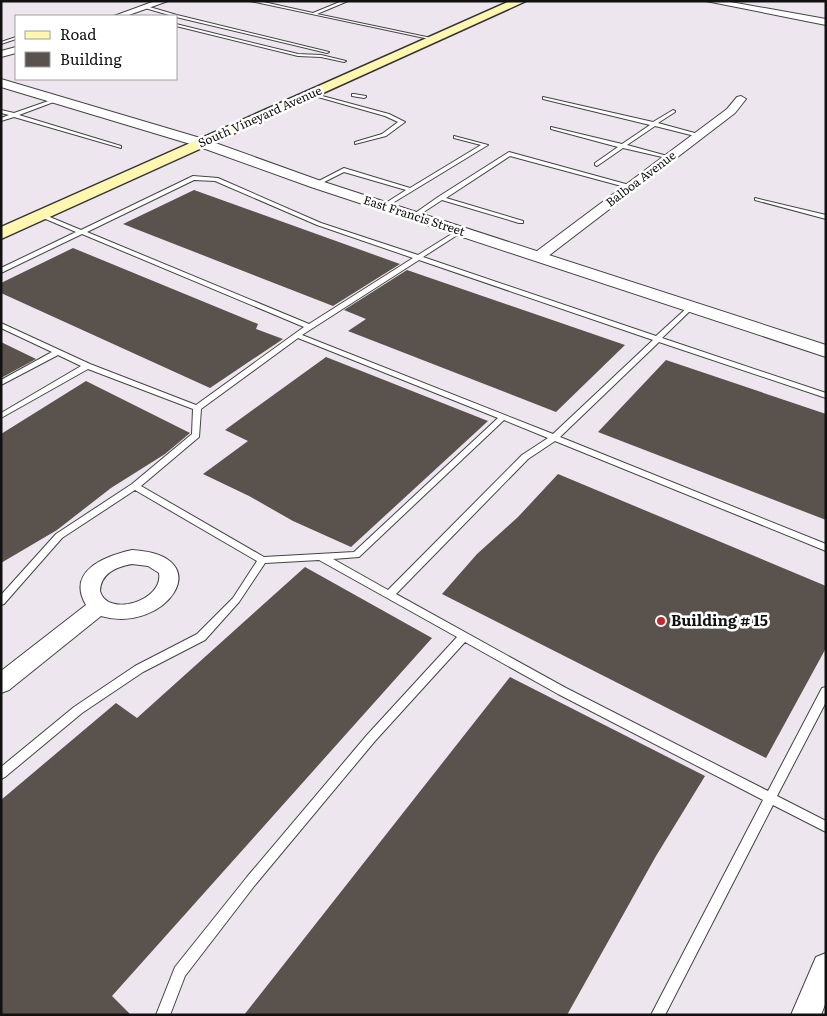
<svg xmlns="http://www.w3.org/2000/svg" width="827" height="1016" font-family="Literata,serif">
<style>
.industrial{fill:#eee6ef;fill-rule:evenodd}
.building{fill:#5a524d}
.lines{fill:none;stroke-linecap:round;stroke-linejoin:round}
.service-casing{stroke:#444;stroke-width:2}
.minor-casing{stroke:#444;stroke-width:2}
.tertiary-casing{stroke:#444;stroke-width:2}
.secondary-casing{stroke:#333;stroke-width:3}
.service{fill:#fff;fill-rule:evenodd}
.minor{fill:#fff;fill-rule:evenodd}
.tertiary{fill:#fff;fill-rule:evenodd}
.secondary{fill:#fff6b0;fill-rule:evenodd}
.poi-dot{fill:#c4262e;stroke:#fff;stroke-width:2}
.labels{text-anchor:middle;stroke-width:5;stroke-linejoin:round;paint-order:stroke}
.far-street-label{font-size:12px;fill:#111;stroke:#fff}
.poi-label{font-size:15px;font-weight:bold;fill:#111;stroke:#fff;text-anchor:start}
</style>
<rect width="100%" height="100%" fill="#fffdf5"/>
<path class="industrial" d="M1,1H826V1015H1ZM16,16H176V79H16Z"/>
<path class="building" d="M194,190L400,264L333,306L123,224Z
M73,248L258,324L256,329L283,339L210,388L1,293V283Z
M407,270L625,345L556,412L348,331L366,319L344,310Z
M1,342L36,359L1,378Z
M326,357L488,421L351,547L293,521L249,496L203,474L248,441L225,430Z
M666,360L826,414V520L598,432Z
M86,381L190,433L165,454L111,488L57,530L1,563V434Z
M558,474L826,586V648L766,758L442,594L477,554L518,517Z
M305,567L432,638L112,996L131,1015H1V800L116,703L137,718Z
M510,677L705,776L656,856L567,1015H244Z"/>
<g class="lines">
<defs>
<path id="service" d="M250,1H259L313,13L342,1H348L317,14L436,39L434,40Z
M146,6L177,15L329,52L327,53L176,17L145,8Z
M176,24L298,54L321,55L346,61L344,62L321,57L298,56L176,26Z
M16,37V39L1,44V42Z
M311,93L389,114L405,122L386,136L355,144V142L382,134L398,122L385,116L311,95Z
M354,94L366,96V97L364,98L352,96V94Z
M543,97L653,122L673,110L675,111V112L658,123L702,135L699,137L655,126L627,145L671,157V159L623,148L597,166L595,165V163L618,147L551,129V127L622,144L650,125L543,99Z
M57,98L59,99V100L19,115L121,146V148L14,117L1,121V118L9,115L1,113V110L14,113Z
M454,136L488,145L386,207L381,206L406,190L344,172L318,185L313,184L344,168L410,188L481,145L454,138Z
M509,152L633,186L634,187L629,188L510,156L446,198L523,221V223H519L442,200L416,217L411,216L438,197Z
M193,176L218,178L321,223L418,255L458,230H462V232L423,257L656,336L689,306H693V308L662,338L826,393V398L659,342L560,437L826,544V551L555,441L528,459L396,594L566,688L768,791L822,688L826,687V702L777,796L826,821V832L773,805L665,1015H651L763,800L558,694L465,642L375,741L255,885L185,976L170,1015H156L175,967L247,877L367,735L457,637L319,560L265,563L239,602L205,640L143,672L82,713L5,777L1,779V767L74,707L135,666L197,634L233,598L257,561L135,490L62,538L4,604L1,605V595L56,534L132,484L192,434L193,409L88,369L1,418V413L81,366L58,355L1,385V380L52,352L1,328V323L90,364L196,405L304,327L82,234L1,273V268L76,232L41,217V215H45L81,230ZM194,180L215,181L317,225L413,258L309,324L87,232ZM419,260L653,340L553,434L302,335ZM298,338L498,418L354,552L264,557L141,486L199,437L201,409ZM504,420L548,438L522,455L388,590L333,559L359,557Z
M755,198L826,215V219L755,200Z"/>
<path id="minor" d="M155,1H168L126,16H114Z
M706,1H725L826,19V25Z
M16,47V53L1,57V51Z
M741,96L746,99L735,113L543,260H533L531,257L533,254L727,109L737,97Z
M132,550C221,555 166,635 101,616L9,690L1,693V671L86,605C66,571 105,556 132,550ZM132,564L148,566L159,573C164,601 107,618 100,591C101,573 116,567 132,564Z
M826,953V1002L821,1015H791L816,957Z"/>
<path id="tertiary" d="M1,79L207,140L321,181L826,345V357L311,187L197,146L1,87Z"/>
<path id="secondary" d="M510,1H526L1,239V227Z"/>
</defs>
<use href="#service" class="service-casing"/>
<use href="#minor" class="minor-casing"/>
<use href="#tertiary" class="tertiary-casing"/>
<use href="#secondary" class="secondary-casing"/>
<use href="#service" class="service"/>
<use href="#minor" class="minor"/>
<use href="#tertiary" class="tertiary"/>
<use href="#secondary" class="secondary"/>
</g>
<circle class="poi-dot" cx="661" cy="621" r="5"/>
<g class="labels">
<g class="far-street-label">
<text transform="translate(260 117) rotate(-24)" y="4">South Vineyard Avenue</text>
<text transform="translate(641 179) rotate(-37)" y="4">Balboa Avenue</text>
<text transform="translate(414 216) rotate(18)" y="4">East Francis Street</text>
</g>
<g class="poi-label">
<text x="671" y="626">Building # 15</text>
</g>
</g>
<rect width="827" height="1016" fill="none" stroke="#111111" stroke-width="5"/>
<rect x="15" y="15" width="162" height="65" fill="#ffffff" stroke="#a0a0a0"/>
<rect x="25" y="31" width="25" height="8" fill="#fff6b0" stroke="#a0a0a0"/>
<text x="60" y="40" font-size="15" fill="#111111">Road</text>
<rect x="25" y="52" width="25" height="15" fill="#5a524d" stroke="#a0a0a0"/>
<text x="60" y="65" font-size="15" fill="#111111">Building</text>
</svg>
